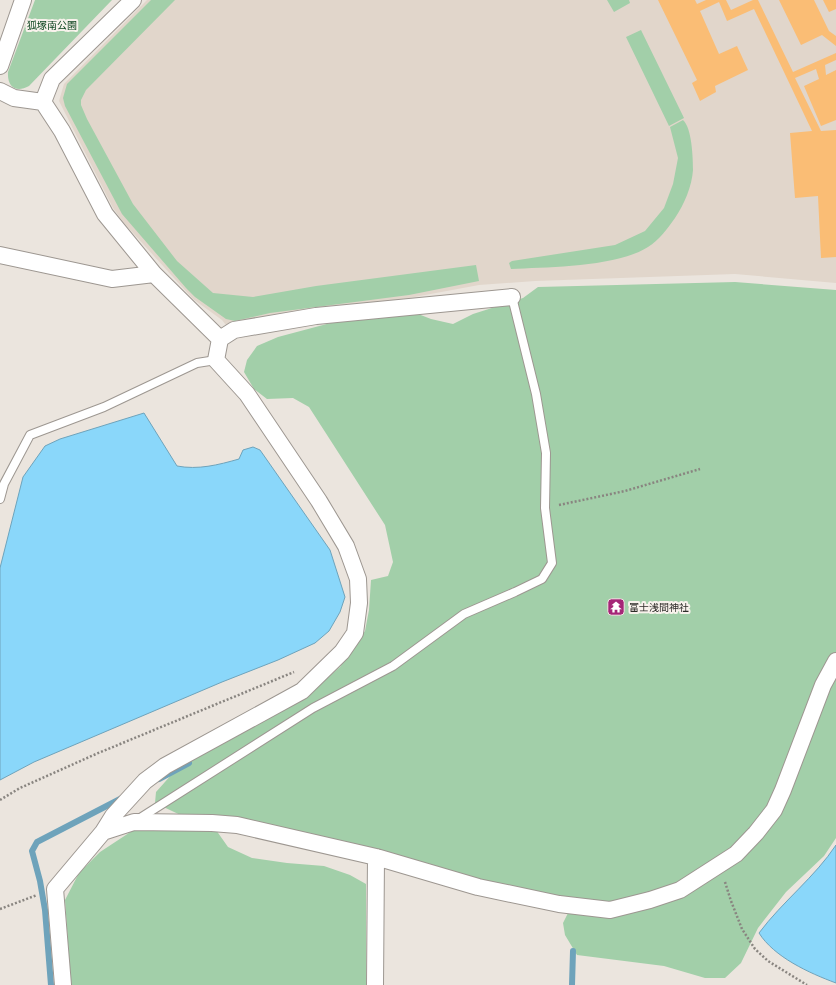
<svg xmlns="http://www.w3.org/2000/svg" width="836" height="985" font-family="'Archivo Narrow','Noto Sans JP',sans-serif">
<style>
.built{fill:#e1d6cb}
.green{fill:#a2cfa9}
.water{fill:#8ad7fa;stroke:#6ea3bb}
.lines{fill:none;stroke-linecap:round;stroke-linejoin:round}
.stream{stroke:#6ea3bb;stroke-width:6}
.building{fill:#fabd75}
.service-casing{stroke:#9d9791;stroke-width:10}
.minor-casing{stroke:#9d9791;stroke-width:18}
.path{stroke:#898580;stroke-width:2.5;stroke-dasharray:2 2;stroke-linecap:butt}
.service{stroke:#fff;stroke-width:8}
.minor{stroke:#fff;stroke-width:16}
.labels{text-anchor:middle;stroke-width:4;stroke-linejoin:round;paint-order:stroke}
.park-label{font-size:10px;fill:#09421b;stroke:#f8f2ec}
.poi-label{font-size:10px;fill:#2d2b28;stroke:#f8f2ec;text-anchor:start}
</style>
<rect width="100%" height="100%" fill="#ebe5de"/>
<path class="built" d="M147,0H836V283L735,274L535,281L479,285L409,298L271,315L226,325L222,320L193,299L124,223L113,208L59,101L64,84Z"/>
<path class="green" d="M35,0H112L29,86C16,93 7,87 8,72Z
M151,0H175L86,90L81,100V105L87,119L133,204L177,261L213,293L253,297L316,286L476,265L479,281L409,295L270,313L235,321L226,319L195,297L186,288L122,214L65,106L63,98L67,84Z
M607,0H629L630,3L614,12Z
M641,30L684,118L669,126L626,37Z
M683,120C692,128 693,158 693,170C692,186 684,205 675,218C668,228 659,240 648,247C617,267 549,267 511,269L509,263L512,261L615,245L645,231L664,208L673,184L678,158L670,127Z
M735,282L836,290V838L824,856L786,892L758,928L741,963L725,978H705L664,966L577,955L565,935L563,923L568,913L563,900L189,819L155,803L156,792L181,764L311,692L340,667L365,631L369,610L371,580L388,576L393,562L385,525L309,407L293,398L267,399L254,389L244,372L247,360L257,346L278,337L338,321L413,312L431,319L453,324L473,314L523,298L538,287Z
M135,829L216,830L228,847L252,858L287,863L324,866L350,875L366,884V985H71L65,900L79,873L100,852Z"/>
<path class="water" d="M144,413L177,466C198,470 218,465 239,459L243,450L253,447L260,450L330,550L345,597L340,612L329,631L315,643L278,660L222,682L34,762L0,780V568L23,477L45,446L60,439Z
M836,845V983C809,973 774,957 759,933C782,902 815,877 836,845Z"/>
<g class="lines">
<path class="stream" d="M159,779L189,763
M51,985L45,910L40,881L32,851L37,842L122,798
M572,985L573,951"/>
</g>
<path class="building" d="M658,0H695L697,4L706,0H726L731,10L753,0H758L793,72L836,53V60L825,65L826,75L836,70V120L821,126L804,86L819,79L816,69L795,78L821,131L836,130V257L821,258L818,196L795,198L790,133L812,131L754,9L727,21L719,2L700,11L719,54L737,46L748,70L715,86L716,92L700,101L692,83L697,80Z
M779,0H814L829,31L836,36V46L822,35L801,45Z
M823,0H836V9L829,12Z"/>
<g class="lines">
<defs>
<path id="service" d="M0,499L4,484L30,435L104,407L197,363L216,360
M137,820L313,708L393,666L464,614L515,592L542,579L552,563L545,508L546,453L536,394L512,297"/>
<path id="minor" d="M0,66L23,0
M0,91L14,98L43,102
M43,102L62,131L105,214L154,274L220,339
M43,102L52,79L133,0
M0,255L112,279L154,274
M103,832L134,822L212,823L237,825L376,857L478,887L559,904L610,910L650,900L680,890L736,854L756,833L774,810L783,790L823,685L836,661
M63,985L55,889L103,832L113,816L145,781L165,766L302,691L342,652L355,633L359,603L358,579L346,546L319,501L247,394L216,360L220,339L234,330L316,316L512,297
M375,985L376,857"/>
</defs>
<use href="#service" class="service-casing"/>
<use href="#minor" class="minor-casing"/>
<path class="path" d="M559,505L625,491L700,469
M0,800L20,788L96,754L294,672
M725,882L731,901L742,929L755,949L768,961L807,985
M0,909L37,895"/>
<use href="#service" class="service"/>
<use href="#minor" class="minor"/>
</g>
<defs>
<symbol id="temple-square" viewBox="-11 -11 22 22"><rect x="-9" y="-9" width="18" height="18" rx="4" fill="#a52677" stroke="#f8f2ec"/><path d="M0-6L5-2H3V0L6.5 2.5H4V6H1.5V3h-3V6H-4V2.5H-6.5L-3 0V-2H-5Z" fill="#fff"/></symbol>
</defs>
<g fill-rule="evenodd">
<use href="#temple-square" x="606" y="597" width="20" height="20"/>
</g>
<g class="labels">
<g class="park-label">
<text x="52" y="29">狐塚南公園</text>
</g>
<g class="poi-label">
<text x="629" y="611">富士浅間神社</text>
</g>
</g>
</svg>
